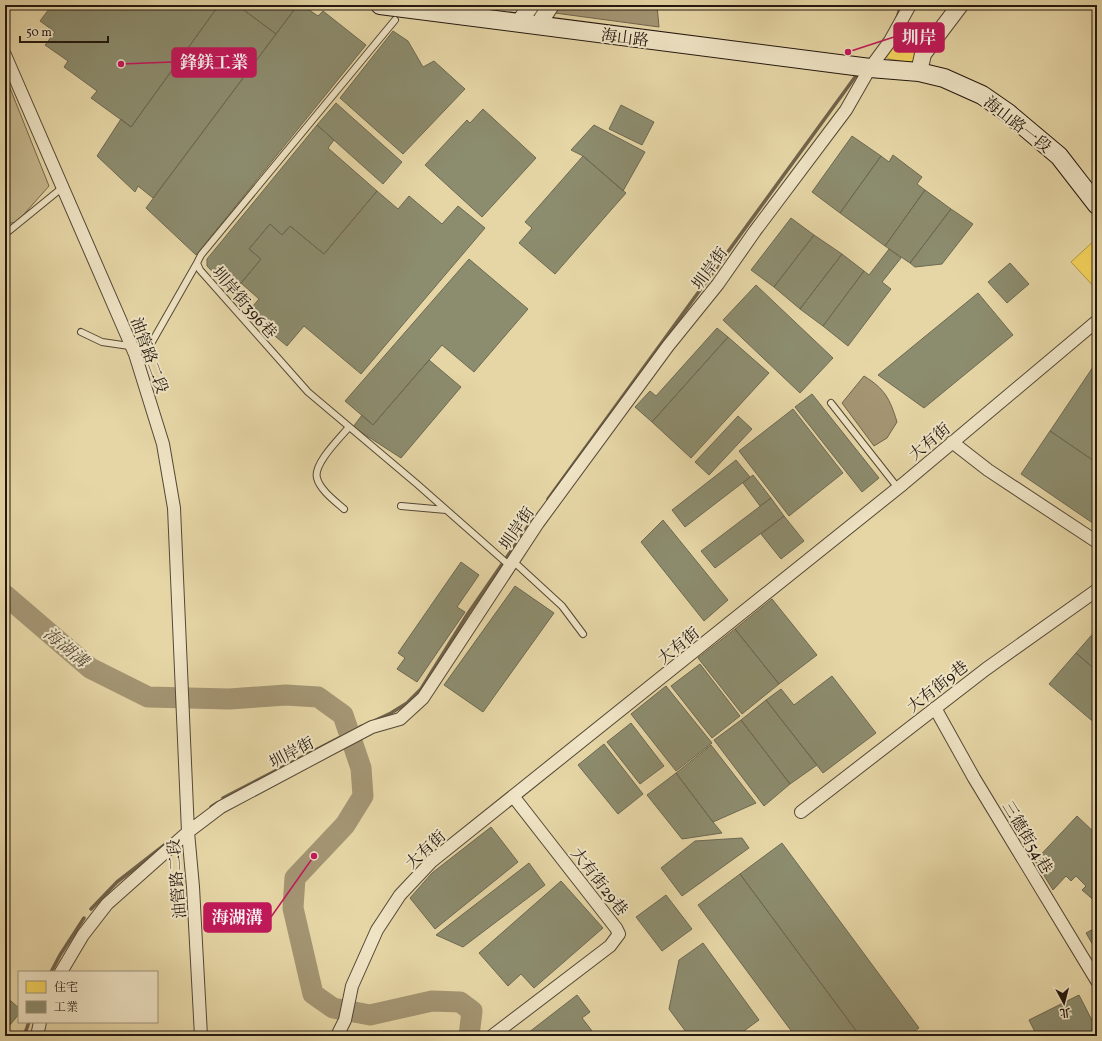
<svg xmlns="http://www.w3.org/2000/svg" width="1102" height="1041" font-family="Vollkorn,'Noto Serif TC',serif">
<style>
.green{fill:#c5b68c;stroke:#74674e}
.water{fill:#a49573;stroke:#71634b}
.homes{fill:#f6d55c;stroke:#b79c45}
.industry{fill:#8c8c6e;stroke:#6d6952}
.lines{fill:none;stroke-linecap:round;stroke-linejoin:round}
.stream{stroke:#71634b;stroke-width:3.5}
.river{stroke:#a49573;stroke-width:21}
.service-casing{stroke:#544835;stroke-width:8}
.minor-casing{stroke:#544835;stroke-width:14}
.tertiary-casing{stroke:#544835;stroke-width:18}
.secondary-casing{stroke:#24180f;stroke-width:20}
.service{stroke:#efe4c5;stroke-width:6}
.minor{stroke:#efe4c5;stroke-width:12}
.tertiary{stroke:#efe4c5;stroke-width:16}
.secondary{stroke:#efe4c5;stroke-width:18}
.labels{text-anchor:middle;stroke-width:4;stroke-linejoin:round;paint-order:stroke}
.street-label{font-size:16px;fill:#24180f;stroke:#efe4c5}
.water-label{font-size:17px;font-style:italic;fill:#574a37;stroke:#efe4c5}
.leader{fill:none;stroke:#c2185b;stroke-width:1.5}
.callout-dot{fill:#c2185b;stroke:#efe4c5;stroke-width:1.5}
.callout{fill:#c2185b;stroke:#c2185b;stroke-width:1.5}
.callout-label{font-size:17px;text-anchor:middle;font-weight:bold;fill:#fff}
</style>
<rect width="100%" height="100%" fill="#e6d6a6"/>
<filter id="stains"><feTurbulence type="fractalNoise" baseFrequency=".005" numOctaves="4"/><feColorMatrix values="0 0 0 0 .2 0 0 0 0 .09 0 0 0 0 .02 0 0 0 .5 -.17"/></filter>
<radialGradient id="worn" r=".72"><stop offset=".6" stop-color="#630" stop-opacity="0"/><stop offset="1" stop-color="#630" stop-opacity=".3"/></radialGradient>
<path class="green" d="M6,78L49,186L17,222L5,224V80Z"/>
<path class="water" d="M540,5H657L659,27L540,11Z
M864,376C885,389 890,399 897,422L887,438L874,446L842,403Z"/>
<path class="homes" d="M904,28L924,45L912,63L889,59L885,56Z
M1097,238V290L1071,262Z"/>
<path class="industry" d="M52,5H219L131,127L91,98L97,91L64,67L68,61L45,45L55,32L40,21Z
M219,5H237L276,34L153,198L138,186L135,192L97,156L121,119L131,127Z
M237,5H293L297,6L276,34Z
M302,5L318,16L323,11L366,45L196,255L146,208L297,6Z
M393,31L408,41L423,67L434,61L465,89L403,154L340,98Z
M336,103L402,162L383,184L317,125Z
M621,105L654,122L642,145L609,129Z
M483,109L536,158L482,217L425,165L467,120L470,123Z
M317,125L334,140L328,148L377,191L324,254L290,226L282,235L270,224L249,249L261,259L233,293L207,266V259Z
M594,125L645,152L623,191L583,156L571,150Z
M852,136L881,156L840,213L812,192Z
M893,155L922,177L917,184L925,190L885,246L840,213L881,156L889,162Z
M583,156L626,193L555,274L519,243L532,228L525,222Z
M925,190L951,209L910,263L885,246Z
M377,191L398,209L409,196L442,224L458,206L485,228L361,374L304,326L287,346L247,313L259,299L241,283L261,259L249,249L270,224L282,235L290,226L324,254Z
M951,209L973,224L942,264L915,267L910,263Z
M791,218L814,235L774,287L751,270Z
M814,235L842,254L800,309L774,287Z
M889,249L901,258L882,282L891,289L848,346L823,326L864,271L869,275Z
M842,254L864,271L823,326L800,309Z
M469,259L528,309L474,372L442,345L373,425L345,401Z
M1010,263L1029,284L1007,303L988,282Z
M756,285L833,358L800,393L723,320Z
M978,293L1013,335L924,408L878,375Z
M717,328L728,337L652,422L635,407L650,391L656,396Z
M728,337L769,373L691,458L652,422Z
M429,360L461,387L401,458L353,427L362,415L373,425Z
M1095,364L1097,365V463L1050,431Z
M812,394L879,478L862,492L795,407Z
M793,409L843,473L789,516L739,451Z
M738,416L752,429L709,475L695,462Z
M1050,431L1097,463V526L1021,474Z
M736,460L750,477L685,527L672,510Z
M753,475L771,498L760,506L743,483Z
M771,498L784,516L715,568L701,551Z
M784,516L804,541L781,559L761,534Z
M663,520L728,600L704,621L641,542Z
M461,562L479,575L457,607L465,612L417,682L397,669L405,658L398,653Z
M515,586L554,613L483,712L444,685Z
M772,599L817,655L779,684L735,629Z
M735,629L779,684L742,714L698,658Z
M1097,629V671L1076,653Z
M1076,653L1097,671V725L1049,684Z
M700,664L740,716L712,738L671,686Z
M832,676L876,733L823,773L766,700L781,689L794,705Z
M666,686L712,743L676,771L631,714Z
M766,700L817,765L790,784L741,720Z
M741,720L790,784L764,806L714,740Z
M631,723L664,766L640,784L607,742Z
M604,744L643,794L618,814L578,765Z
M711,745L756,803L713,822L676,773Z
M676,773L713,822L722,833L682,839L647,795Z
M1077,816L1097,835V903L1082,890L1086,886L1076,876L1071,881L1066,876L1053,890L1035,861Z
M491,827L518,862L435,929L410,898L432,873Z
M742,838L749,848L682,896L661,868L695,841Z
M782,843L919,1028L908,1036H860L740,874Z
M529,863L545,885L463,947L436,935Z
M740,874L860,1036H795L698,905Z
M561,881L603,928L534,988L521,974L508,986L479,953Z
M666,895L692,929L662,951L636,917Z
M1097,927V952L1086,933Z
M703,943L759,1020L737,1036H689L669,1009L679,960Z
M577,995L590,1012L582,1018L596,1036H524Z
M1079,995L1097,1030V1036H1037L1029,1020Z
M5,996L19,1008V1014L5,1031Z
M766,1031L770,1036H759Z"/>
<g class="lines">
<path class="stream" d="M897,18L901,5
M548,499L858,73
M374,721L391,713L407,703L421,689L467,615L531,522
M223,798L362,726
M211,807L217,803
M91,909L117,882L167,843
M51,972L60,955L84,918
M24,1036L29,1022"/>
<path class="river" d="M5,595L90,668L148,697L229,699L286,695L318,697L343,715L361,768L363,796L345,825L295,878L293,908L313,994L333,1008L370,1015L432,1001L460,1002L472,1011L469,1036"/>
<defs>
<path id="service" d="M395,20L201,255L197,263L200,270L308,392L417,484L510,566
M5,231H9L63,187
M81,332L102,342L143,348L152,342L197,263
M831,403L898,488
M401,506L446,510
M344,509C335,501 320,490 317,478C313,464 340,438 349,427
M513,561L562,606L583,634"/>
<path id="minor" d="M5,55L135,354L163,444L174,508L188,832L193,887L201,1036
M952,442L988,470L1097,542
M935,708L974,778L1097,981
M801,812L986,669L1097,590
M61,972L83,935L107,904L188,832L221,807L332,748L372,727L400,719L423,698L538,523L668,346L718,284L755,231L846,110L870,68L890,41L910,5
M37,1036L40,1022
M337,1036L345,1020L352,986L377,930L400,895L432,861L903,484L1097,321
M492,1036L610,946L619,934L616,928L513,796"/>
<path id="tertiary" d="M519,23L531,5
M538,25L551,5
M919,72L923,54L960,5"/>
<path id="secondary" d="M380,5L870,68L919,72L944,78L982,95L1008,113L1059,156L1097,205"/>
</defs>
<use href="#service" class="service-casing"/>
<use href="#minor" class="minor-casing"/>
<use href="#tertiary" class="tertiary-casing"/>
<use href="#secondary" class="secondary-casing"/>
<use href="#service" class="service"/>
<use href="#minor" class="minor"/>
<use href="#tertiary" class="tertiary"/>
<use href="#secondary" class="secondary"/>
</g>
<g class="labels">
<g class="street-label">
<text transform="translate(625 37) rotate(7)" y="6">海山路</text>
<text transform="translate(1018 124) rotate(38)" y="6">海山路一段</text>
<text transform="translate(709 268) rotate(-54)" y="6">圳岸街</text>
<text transform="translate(245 302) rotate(49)" y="6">圳岸街396巷</text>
<text transform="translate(150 355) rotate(70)" y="6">油管路二段</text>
<text transform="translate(929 441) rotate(-40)" y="6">大有街</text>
<text transform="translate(516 528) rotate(-56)" y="6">圳岸街</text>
<text transform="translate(678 645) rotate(-39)" y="6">大有街</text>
<text transform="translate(937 686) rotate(-38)" y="6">大有街9巷</text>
<text transform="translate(291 752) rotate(-28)" y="6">圳岸街</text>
<text transform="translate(1028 837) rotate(59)" y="6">三德街54巷</text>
<text transform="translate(425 849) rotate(-43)" y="6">大有街</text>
<text transform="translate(176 879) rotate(-95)" y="6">油管路二段</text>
<text transform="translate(600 881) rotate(52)" y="6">大有街29巷</text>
</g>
<g class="water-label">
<text transform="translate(66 647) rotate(40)" y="6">海湖溝</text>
</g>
</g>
<path class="leader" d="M848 52L894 37M121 64L172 62M314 856L271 917"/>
<g class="callout-dot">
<circle cx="848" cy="52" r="4"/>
<circle cx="121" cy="64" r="4"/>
<circle cx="314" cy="856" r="4"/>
</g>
<g class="callout">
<rect x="894" y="23" width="50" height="29" rx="4"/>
<rect x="172" y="48" width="84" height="29" rx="4"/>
<rect x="204" y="903" width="67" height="29" rx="4"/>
</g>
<g class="callout-label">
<text x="919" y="43">圳岸</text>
<text x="214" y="68">鋒鎂工業</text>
<text x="237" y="923">海湖溝</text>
</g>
<rect width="1102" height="1041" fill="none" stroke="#e6d6a6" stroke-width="20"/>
<rect x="6" y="6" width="1090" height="1029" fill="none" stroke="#24180f" stroke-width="2"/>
<rect x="10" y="10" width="1082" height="1021" fill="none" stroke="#24180f"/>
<rect x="18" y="971" width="140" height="52" fill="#efe4c5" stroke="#9e927c"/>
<rect x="26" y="981" width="20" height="12" fill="#f6d55c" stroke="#9e927c"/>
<text x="54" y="991" font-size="12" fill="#24180f">住宅</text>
<rect x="26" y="1001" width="20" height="12" fill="#8c8c6e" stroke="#9e927c"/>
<text x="54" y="1011" font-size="12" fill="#24180f">工業</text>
<g transform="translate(1064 1003) rotate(173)" stroke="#efe4c5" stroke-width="3" paint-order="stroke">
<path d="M0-3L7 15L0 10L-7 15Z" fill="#24180f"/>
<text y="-6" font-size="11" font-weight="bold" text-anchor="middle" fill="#24180f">北</text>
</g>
<path d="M20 36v6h88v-6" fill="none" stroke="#24180f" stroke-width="2"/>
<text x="26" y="36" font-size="12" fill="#24180f" stroke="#efe4c5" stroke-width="3" paint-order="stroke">50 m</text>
<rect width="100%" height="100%" filter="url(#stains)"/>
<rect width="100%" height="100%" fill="url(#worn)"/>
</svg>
